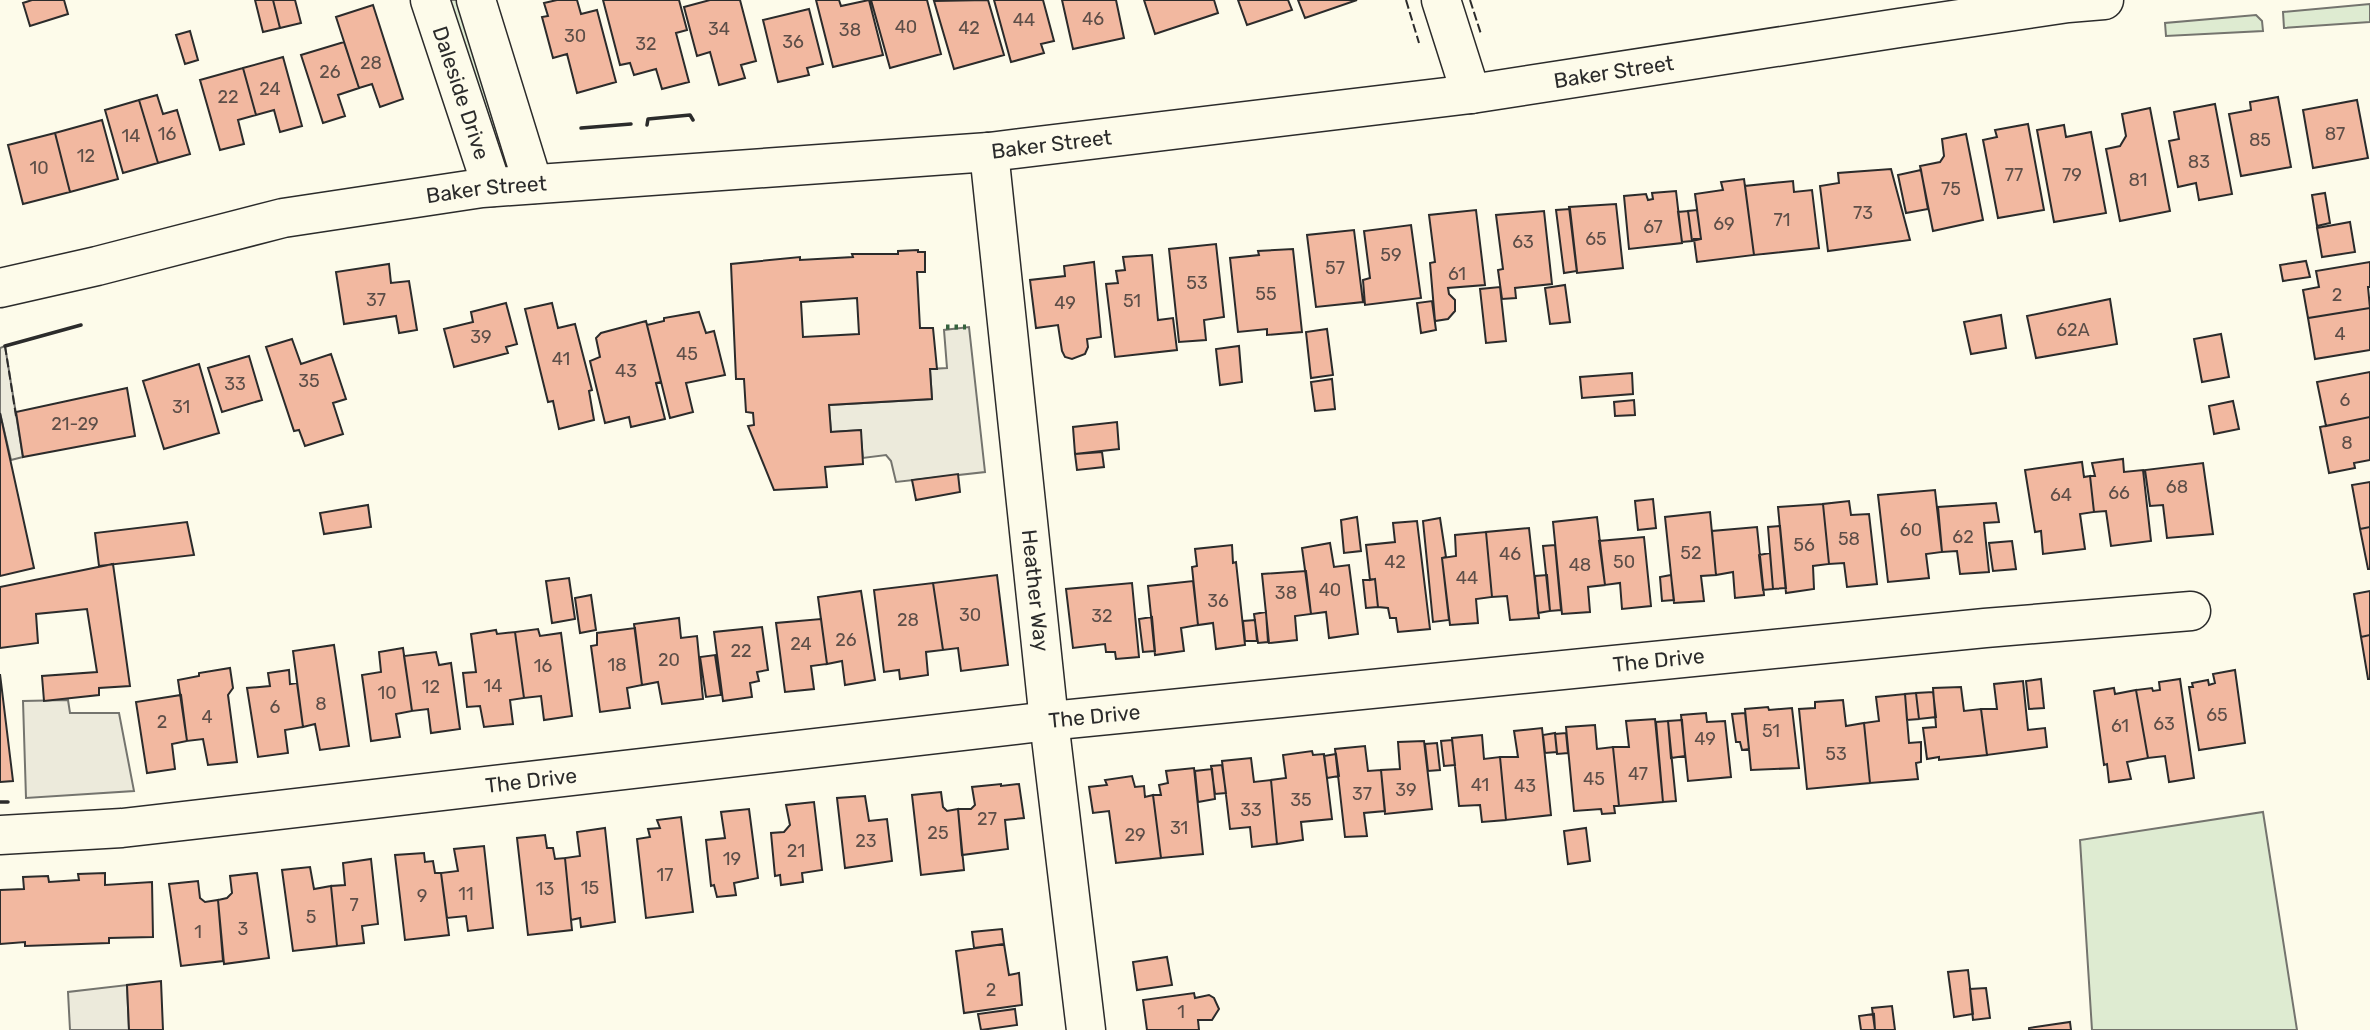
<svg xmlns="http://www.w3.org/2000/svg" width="2370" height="1030" font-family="Rubik,sans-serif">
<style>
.green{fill:#deebd1;stroke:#74746e;stroke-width:2}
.parking{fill:#eceadb;stroke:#74746e;stroke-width:2}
.building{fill:#f2b8a0;stroke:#2b2b2b;stroke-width:2;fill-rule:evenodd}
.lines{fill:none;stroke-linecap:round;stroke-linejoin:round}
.minor-casing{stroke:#2b2b2b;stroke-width:41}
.minor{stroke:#fdfbea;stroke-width:38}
.hedge{stroke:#34623c;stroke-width:5;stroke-dasharray:3.5 5;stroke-linecap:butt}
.fence{stroke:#2b2b2b;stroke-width:2;stroke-dasharray:9 3.5;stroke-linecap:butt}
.wall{stroke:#2b2b2b;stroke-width:3.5}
.labels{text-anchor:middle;stroke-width:5;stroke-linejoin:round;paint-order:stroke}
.number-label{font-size:18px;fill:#5d4e48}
.street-label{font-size:21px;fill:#2b2b2b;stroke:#fdfbea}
</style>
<rect width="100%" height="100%" fill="#fdfbea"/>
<path class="green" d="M443,0H462L506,136L488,141Z
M2370,4V22L2284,28L2283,12Z
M2256,15L2262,21L2263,31L2166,36L2165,23Z
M2263,812L2297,1030H2092L2080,840Z"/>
<path class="parking" d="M969,327L985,472L896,482L891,461L886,455L863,458L860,430L831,432L829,405L932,399L930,369L947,368L944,330Z
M5,346L23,457L11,460L0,413V348Z
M68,700L70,713H119L134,791L26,798L23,701Z
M127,985L129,1030H70L68,992Z"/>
<path class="building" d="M32,0H64L68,14L30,26L23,3Z
M255,0H273L280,28L263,32Z
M273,0H295L301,23L280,28Z
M557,0H577L581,14L597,10L616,82L577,93L567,54L553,58L542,17L548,16L544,3Z
M603,0H679L687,30L676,33L689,82L662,89L656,69L634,75L630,63L620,65Z
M710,0H740L756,61L741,65L745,78L719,85L710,52L697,56L684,7Z
M816,0H839L841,6L869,0L883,55L833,67Z
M871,0H927L941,54L890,68Z
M988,0L1004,55L954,69L934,1Z
M994,0H1043L1054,41L1041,44L1044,53L1011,62Z
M1062,0H1116L1124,38L1073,49Z
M1144,0H1214L1218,13L1155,34Z
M1238,0H1288L1292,10L1247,25Z
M1298,0H1357L1305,18Z
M373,5L403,99L380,107L372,84L359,88L336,17Z
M809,9L823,64L807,68L809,75L778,82L763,20Z
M190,31L198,60L185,64L176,35Z
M344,42L359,88L338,95L345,116L323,123L301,55Z
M283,57L302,126L280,132L274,110L256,115L243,68Z
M243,68L256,115L238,120L244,144L220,150L200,80Z
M157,95L163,114L177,110L190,154L158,163L139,100Z
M2278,97L2291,167L2241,176L2229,114L2251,110L2250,102Z
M139,100L158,163L123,173L105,110Z
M2357,100L2368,158L2313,168L2303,110Z
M2215,104L2232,194L2199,200L2196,183L2178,187L2169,141L2179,139L2174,112Z
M2150,108L2170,211L2120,221L2106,149L2120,146L2126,136L2122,114Z
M102,120L118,179L70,192L55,133Z
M2028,124L2044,210L1998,218L1983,140L1997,137L1995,130Z
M2064,125L2066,137L2091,132L2106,213L2054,222L2037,130Z
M55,133L70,192L23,204L8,145Z
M1966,134L1983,220L1933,231L1920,166L1940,162L1944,156L1942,139Z
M1891,169L1910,240L1828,251L1820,186L1839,183L1838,173Z
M1921,170L1928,209L1906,213L1898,175Z
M1744,179L1754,255L1697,262L1694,239H1701L1695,194L1723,190L1721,182Z
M1793,181L1794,192L1812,190L1819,248L1754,255L1745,186Z
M1676,191L1682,243L1629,249L1624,196L1646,194L1648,200L1653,199L1652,193Z
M2325,193L2330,223L2317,226L2312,195Z
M1616,204L1623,268L1577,273L1569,207Z
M1570,209L1577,271L1564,273L1556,210Z
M1476,210L1485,285L1448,288L1449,294L1455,300V311L1448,319L1435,321L1430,263L1435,262L1429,215Z
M1697,210L1701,239L1692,241L1688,211Z
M1544,211L1552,284L1515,288L1516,298L1502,299L1498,270L1503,269L1496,215Z
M1688,211L1692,241L1682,242L1678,212Z
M2350,222L2355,252L2322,257L2317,228Z
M1411,225L1421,298L1365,305L1363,280L1370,278L1364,231Z
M1354,230L1363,302L1316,307L1307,235Z
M1216,244L1224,317L1204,320L1206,340L1179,342L1169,249Z
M1293,249L1302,332L1267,335V329L1238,332L1230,258L1259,255L1258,251Z
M918,250V252H925V272H917L920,328H933L937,369H930L932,399L829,405L831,432L861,430L863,464L825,467L827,487L774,490L748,426L754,425L753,413L746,412L744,379H736L731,264L800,257V260L853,257L852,254H898V251ZM857,298L859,334L803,337L801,302Z
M1152,255L1158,320L1173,318L1177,350L1115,357L1106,284L1118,283L1116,271L1125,270L1123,257Z
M2306,261L2310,277L2283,281L2280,265Z
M1094,262L1101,337L1087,339L1088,347L1085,354L1072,359L1065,357L1062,351L1058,325L1036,328L1030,280L1065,276L1064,266Z
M2370,262V287H2368L2370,308L2308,318L2303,290L2319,287L2316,271Z
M389,264L391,283L409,281L417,330L399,333L396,316L344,324L336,272Z
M1565,285L1570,322L1550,324L1545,288Z
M1500,287L1506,341L1486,343L1480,289Z
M2110,299L2117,344L2036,358L2027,316Z
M1432,301L1436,330L1421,333L1417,303Z
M506,303L517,344L506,347L508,353L454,367L444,329L473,322L471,312Z
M552,303L558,328L575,324L592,390L589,391L594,420L559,429L553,401L548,402L525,309Z
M2370,308V350L2315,359L2308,318Z
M699,312L706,333L714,331L725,375L686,383L693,412L670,418L647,325L664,321V318Z
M2001,315L2006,348L1971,354L1964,322Z
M646,321L661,382L656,383L665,419L631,427L629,417L605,423L590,361L600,357L596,338L601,333Z
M1327,329L1333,375L1311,378L1306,332Z
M2221,334L2229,377L2202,382L2194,339Z
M292,339L301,364L331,354L346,399L333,403L343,434L305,446L299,430L294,431L266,347Z
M1239,346L1242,382L1220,385L1216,349Z
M249,356L262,400L222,412L208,368Z
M199,364L219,433L164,449L143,381Z
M2370,372V417L2326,426L2317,382Z
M1632,373L1633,394L1582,398L1580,377Z
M1332,379L1335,409L1315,411L1311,382Z
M127,388L135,436L23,457L16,412Z
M1634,400L1635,415L1615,416L1614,402Z
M2233,401L2239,429L2214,434L2209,406Z
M0,413L34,568L0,576Z
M2370,417V460L2354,463L2355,468L2329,473L2320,427Z
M1117,422L1119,449L1075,454L1073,427Z
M1102,452L1104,467L1077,470L1075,454Z
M2123,459L2124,472L2143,470L2151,541L2111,546L2106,511L2094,512L2090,476H2095L2092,463Z
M2082,462L2084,477L2090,476L2094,512L2080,514L2085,549L2043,554L2041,531L2035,532L2025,470Z
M2203,463L2213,534L2167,538L2163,505L2150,506L2145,470Z
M958,474L960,492L916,500L912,480Z
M2370,482V527L2360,529L2352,485Z
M1935,490L1942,552L1926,554L1929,578L1888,582L1878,495Z
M1653,499L1656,528L1638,530L1635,501Z
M1849,501L1851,515L1869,514L1877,584L1847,587L1844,563L1829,564L1823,504Z
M1996,503L1999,522L1984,523L1989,572L1960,574L1957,551L1942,552L1938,507Z
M1823,504L1829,564L1813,566L1814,589L1786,593L1778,507Z
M368,505L371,527L324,534L320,513Z
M1710,512L1716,575L1701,576L1704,601L1674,603L1665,517Z
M1357,517L1361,551L1344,553L1341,520Z
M1597,517L1605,585L1588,587L1590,612L1562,614L1553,522Z
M1440,518L1446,557L1442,558L1449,620L1433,622L1423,521Z
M1417,521L1430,629L1398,632L1396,618H1390L1388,608L1378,607L1375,579L1370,580L1366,545L1395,542L1393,523Z
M187,522L194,555L99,566L95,533Z
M1780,526L1786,588L1773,589L1768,527Z
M1757,527L1764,595L1735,598L1733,572L1716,575L1712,531Z
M2370,527V569H2368L2360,529Z
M1529,528L1539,618L1510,620L1507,596L1492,597L1486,532Z
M1486,532L1492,597L1476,599L1478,623L1450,625L1442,558L1456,556L1455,535Z
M1644,537L1651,606L1622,609L1620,583L1605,585L1599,541Z
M2012,541L2016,569L1993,571L1989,543Z
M1330,543L1334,567L1349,565L1358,634L1329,638L1326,612L1311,614L1302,548Z
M1232,545L1233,563L1236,562L1245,645L1216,649L1213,623L1198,625L1192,567L1197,566L1195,549Z
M1555,545L1561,610L1550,611L1543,546Z
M1770,553L1773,589L1763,590L1759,555Z
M113,564L130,686L99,688V695L44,701L42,676L97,672L87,609L36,614L38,643L0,648V587Z
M1306,571L1311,614L1295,616L1297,640L1269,643L1262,574Z
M997,575L1008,665L961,671L958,648L943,650L933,583Z
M1547,575L1550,611L1538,613L1535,576Z
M1671,575L1674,600L1662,601L1660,577Z
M569,578L575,619L552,623L546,581Z
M1375,579L1378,607L1366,608L1363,580Z
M1193,581L1198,625L1181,628L1184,651L1155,655L1148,586Z
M933,583L943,650L926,652L928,675L900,679L899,670L884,672L874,590Z
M1132,583L1139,657L1116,659L1115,652H1106L1105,644L1073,648L1066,589Z
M861,591L875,680L845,685L842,661L827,664L818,597Z
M2370,591V635L2361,637L2354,594Z
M591,595L596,630L580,633L575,598Z
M1266,612L1268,642L1258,643L1254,614Z
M1152,617L1155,651L1143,652L1139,619Z
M679,618L681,638L697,636L703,699L662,704L658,682L642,685L634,624Z
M821,619L827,664L811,666L814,689L785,692L776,623Z
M1255,620L1257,641H1245L1243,621Z
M762,627L768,670L757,672L759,681L750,683L752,697L723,701L714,632Z
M635,628L642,685L627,688L630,708L600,712L591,646L597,645V633Z
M538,629L540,636L561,633L572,716L544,720L541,696L524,698L515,632Z
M496,630L497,634L515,632L524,698L510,700L513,724L484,727L480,706L467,707L463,673L476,672L471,634Z
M2370,635V679H2368L2361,637Z
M334,645L349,746L320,750L315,724L303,727L293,651Z
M403,648L412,711L396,714L400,737L371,741L362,675L381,672L379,652Z
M436,652L439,665L451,663L460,729L431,733L428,709L412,711L404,656Z
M715,655L721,695L706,697L700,657Z
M230,668L233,688L228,695L237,762L208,765L203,739L187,741L178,680L199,676V673Z
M289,670L290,684L297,683L303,727L285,730L288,753L258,757L247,688L270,686L268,673Z
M2235,670L2245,743L2199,750L2189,687H2193L2192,683L2208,680L2209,685L2215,683L2213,674Z
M0,674L13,781L0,782Z
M2041,679L2044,708L2029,709L2026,681Z
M2180,679L2194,778L2169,782L2165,756L2148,758L2136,690L2152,688L2153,691L2160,690L2159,682Z
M2023,681L2028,730L2045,728L2047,747L1987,755L1981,709H1997L1994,684Z
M1961,687L1964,711L1981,709L1987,755L1939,760V757L1927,759L1923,728L1936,727L1933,688Z
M2114,688L2115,694L2136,690L2148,758L2127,762L2131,779L2109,782L2107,764L2104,765L2094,691Z
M1933,692L1936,717L1919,719L1916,693Z
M1916,693L1919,719L1907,720L1905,694Z
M1905,694L1909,743L1921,742V762L1916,763L1918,779L1870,783L1864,723L1879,721L1876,697Z
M181,695L187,741L172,744L175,769L147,773L136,702Z
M1843,700L1846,726L1864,723L1870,783L1807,789L1799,709L1815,708V702Z
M1768,707L1769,710L1792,708L1799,768L1751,770L1745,709Z
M1706,713L1707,722L1725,721L1731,777L1688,781L1681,715Z
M1745,713L1749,749L1742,750L1740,742H1736L1732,714Z
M1655,719L1663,802L1619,806L1613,747H1629L1626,721Z
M1682,720L1685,756L1671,758L1668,721Z
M1668,721L1676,801L1663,802L1656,722Z
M1595,725L1597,749L1613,747L1619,806H1614L1615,813L1602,814L1601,809L1574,811L1566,727Z
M1542,728L1551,815L1506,820L1500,757H1518L1514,731Z
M1555,733L1557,752L1545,753L1543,735Z
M1566,733L1568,753L1557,754L1555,734Z
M1482,735L1484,759L1500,757L1506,820L1482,822L1480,805L1459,806L1452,738Z
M1452,740L1455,765L1444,766L1441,741Z
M1424,741L1432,809L1385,814L1381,770L1400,769L1398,742Z
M1437,743L1440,770L1428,771L1425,744Z
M1365,746L1368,771L1381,770L1385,811L1364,813L1367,836L1345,837L1335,749Z
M1312,751L1313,755L1324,754L1332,819L1301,822L1303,840L1277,844L1271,780L1286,778L1283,755Z
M1336,754L1339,776L1327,778L1324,756Z
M1251,758L1254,782L1271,780L1277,844L1252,847L1250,827L1230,829L1222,761Z
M1222,765L1226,793L1215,794L1211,766Z
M1194,768L1203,854L1161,858L1153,795H1161L1159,785L1168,783L1166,771Z
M1212,769L1215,799L1198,802L1195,771Z
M1132,776L1135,787L1144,786L1145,797L1153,795L1161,858L1116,863L1109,811L1093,813L1089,787L1107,785L1105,780Z
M1001,784V786L1019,784L1024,818L1005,820L1008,849L962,855L958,809H971L975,805L972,787Z
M941,792L943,807L947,811L958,809L964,870L921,875L912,795Z
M865,796L869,821L887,819L892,861L845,868L837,798Z
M814,802L822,870L802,873L803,882L781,885L780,875L775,876L771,833L784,832L790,825L786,805Z
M749,809L758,878L734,883L736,895L717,897L714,885L711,886L706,840L725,838L721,812Z
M681,817L693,912L646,918L637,839L650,837L648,829L660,828L657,820Z
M605,828L615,922L581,927L580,918L571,920L565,858L580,856L577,832Z
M1586,828L1590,861L1568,864L1564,831Z
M545,835L547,848H553L555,859L565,858L572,930L528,935L517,838Z
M484,846L493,928L468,931L466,916L447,918L441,873L458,871L454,849Z
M424,853L425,862L433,861L435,873H441L449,935L405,940L395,855Z
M371,859L378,924L362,926L364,943L337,946L331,886L345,885L343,863Z
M310,867L314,889L331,886L337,946L293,951L282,870Z
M105,873V885L152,882L153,937L109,938V943L25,946V942L0,944V890L24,889L23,877L48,876L49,882L79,880L78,874Z
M257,873L269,958L224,964L218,900L227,898L232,893L230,876Z
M198,881L200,898L205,902L218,900L223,961L181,966L169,884Z
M1002,929L1004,944L974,948L972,932Z
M1004,944L1009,975L1019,973L1022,1005L964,1013L956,951Z
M1167,957L1172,985L1137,990L1133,962Z
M1968,970L1973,1014L1954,1017L1948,972Z
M161,981L163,1030H129L127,985Z
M1986,988L1990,1018L1973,1020L1970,989Z
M1194,993L1195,998L1209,995L1214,998L1219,1009L1212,1020H1198L1199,1030H1147L1143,1000Z
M1892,1006L1895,1030H1875L1872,1008Z
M1015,1009L1017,1025L981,1030L978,1014Z
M1874,1014L1875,1030H1861L1859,1016Z
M2070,1022L2071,1030H2029V1028Z"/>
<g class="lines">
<defs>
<g id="minor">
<path id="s1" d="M430,0L492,187"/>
<path d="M476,0L533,184"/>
<path d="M1441,0L1471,94"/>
<path id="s2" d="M989,152L1049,721L1086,1030"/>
<path id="s3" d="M0,288L97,266L283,218L482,188L989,152L1471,94L1899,28L2068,3L2104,0"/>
<path id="s4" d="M0,835L122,828L1049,721L1985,628L2191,611"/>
</g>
</defs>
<use href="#minor" class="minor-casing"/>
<use href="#minor" class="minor"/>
<path class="hedge" d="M946,327H966"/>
<path class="fence" d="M1406,0L1419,43
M1470,0L1481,34
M5,346L16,416"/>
<path class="wall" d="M647,125L648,119L690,115L693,120
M581,128L631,124
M5,346L81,325
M0,802H8"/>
</g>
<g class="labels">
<g class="number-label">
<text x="1093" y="25">46</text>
<text x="1024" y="26">44</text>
<text x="906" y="33">40</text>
<text x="969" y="34">42</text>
<text x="719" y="35">34</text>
<text x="850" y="36">38</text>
<text x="575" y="42">30</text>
<text x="793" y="48">36</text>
<text x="646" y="50">32</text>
<text x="371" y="69">28</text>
<text x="330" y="78">26</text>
<text x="270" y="95">24</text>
<text x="228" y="103">22</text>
<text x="167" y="140">16</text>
<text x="2335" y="140">87</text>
<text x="131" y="142">14</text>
<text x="2260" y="146">85</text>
<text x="86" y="162">12</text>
<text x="2199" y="168">83</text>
<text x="39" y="174">10</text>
<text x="2014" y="181">77</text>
<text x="2072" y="181">79</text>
<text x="2138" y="186">81</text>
<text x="1951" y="195">75</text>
<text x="1863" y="219">73</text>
<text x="1782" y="226">71</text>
<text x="1724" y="230">69</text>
<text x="1653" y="233">67</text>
<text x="1596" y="245">65</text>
<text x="1523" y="248">63</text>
<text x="1391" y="261">59</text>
<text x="1335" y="274">57</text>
<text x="1457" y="280">61</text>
<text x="1197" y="289">53</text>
<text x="1266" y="300">55</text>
<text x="2337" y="301">2</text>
<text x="376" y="306">37</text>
<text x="1132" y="307">51</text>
<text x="1065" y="309">49</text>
<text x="2073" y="336">62A</text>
<text x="2340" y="340">4</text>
<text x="481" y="343">39</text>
<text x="687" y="360">45</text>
<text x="561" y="365">41</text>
<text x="626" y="377">43</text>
<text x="309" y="387">35</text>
<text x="235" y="390">33</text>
<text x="2345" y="406">6</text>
<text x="181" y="413">31</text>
<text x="75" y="430">21-29</text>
<text x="2347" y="449">8</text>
<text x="2177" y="493">68</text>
<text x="2119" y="499">66</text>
<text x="2061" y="501">64</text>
<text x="1911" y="536">60</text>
<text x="1963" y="543">62</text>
<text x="1849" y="545">58</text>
<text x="1804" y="551">56</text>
<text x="1691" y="559">52</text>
<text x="1510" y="560">46</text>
<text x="1395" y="568">42</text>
<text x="1624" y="568">50</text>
<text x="1580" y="571">48</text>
<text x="1467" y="584">44</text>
<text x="1330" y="596">40</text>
<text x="1286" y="599">38</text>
<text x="1218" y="607">36</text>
<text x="970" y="621">30</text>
<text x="1102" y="622">32</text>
<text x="908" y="626">28</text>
<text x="846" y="646">26</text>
<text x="801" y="650">24</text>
<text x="741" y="657">22</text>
<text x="669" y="666">20</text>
<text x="617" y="671">18</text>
<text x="543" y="672">16</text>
<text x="493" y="692">14</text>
<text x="431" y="693">12</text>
<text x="387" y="699">10</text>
<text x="321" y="710">8</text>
<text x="275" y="713">6</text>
<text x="2217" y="721">65</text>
<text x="207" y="723">4</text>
<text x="162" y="728">2</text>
<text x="2164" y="730">63</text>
<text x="2120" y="732">61</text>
<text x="1771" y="737">51</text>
<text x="1705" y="745">49</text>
<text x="1836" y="760">53</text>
<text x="1638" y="780">47</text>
<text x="1594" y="785">45</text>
<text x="1480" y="791">41</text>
<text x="1525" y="792">43</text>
<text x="1406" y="796">39</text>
<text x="1362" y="800">37</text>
<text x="1301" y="806">35</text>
<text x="1251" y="816">33</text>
<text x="987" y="825">27</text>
<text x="1179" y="834">31</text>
<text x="938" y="839">25</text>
<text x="1135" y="841">29</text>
<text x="866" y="847">23</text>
<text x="796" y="857">21</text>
<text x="732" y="865">19</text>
<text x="665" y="881">17</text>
<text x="590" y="894">15</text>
<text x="545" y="895">13</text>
<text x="466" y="900">11</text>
<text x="422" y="902">9</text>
<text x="354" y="911">7</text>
<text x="311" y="923">5</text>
<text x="243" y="935">3</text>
<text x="198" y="938">1</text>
<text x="991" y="996">2</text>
<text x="1181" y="1018">1</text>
</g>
<g class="street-label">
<text dy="7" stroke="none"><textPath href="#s3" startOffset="1631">Baker Street</textPath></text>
<text dy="7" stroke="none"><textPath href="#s1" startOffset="98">Daleside Drive</textPath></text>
<text dy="7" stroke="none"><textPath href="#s3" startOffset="1064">Baker Street</textPath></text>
<text dy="7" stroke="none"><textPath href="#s3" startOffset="497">Baker Street</textPath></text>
<text dy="7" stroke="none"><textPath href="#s2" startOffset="441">Heather Way</textPath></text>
<text dy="7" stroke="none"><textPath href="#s4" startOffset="1668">The Drive</textPath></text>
<text dy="7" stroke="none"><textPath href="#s4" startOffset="1101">The Drive</textPath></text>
<text dy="7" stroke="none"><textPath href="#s4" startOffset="534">The Drive</textPath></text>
</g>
</g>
</svg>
